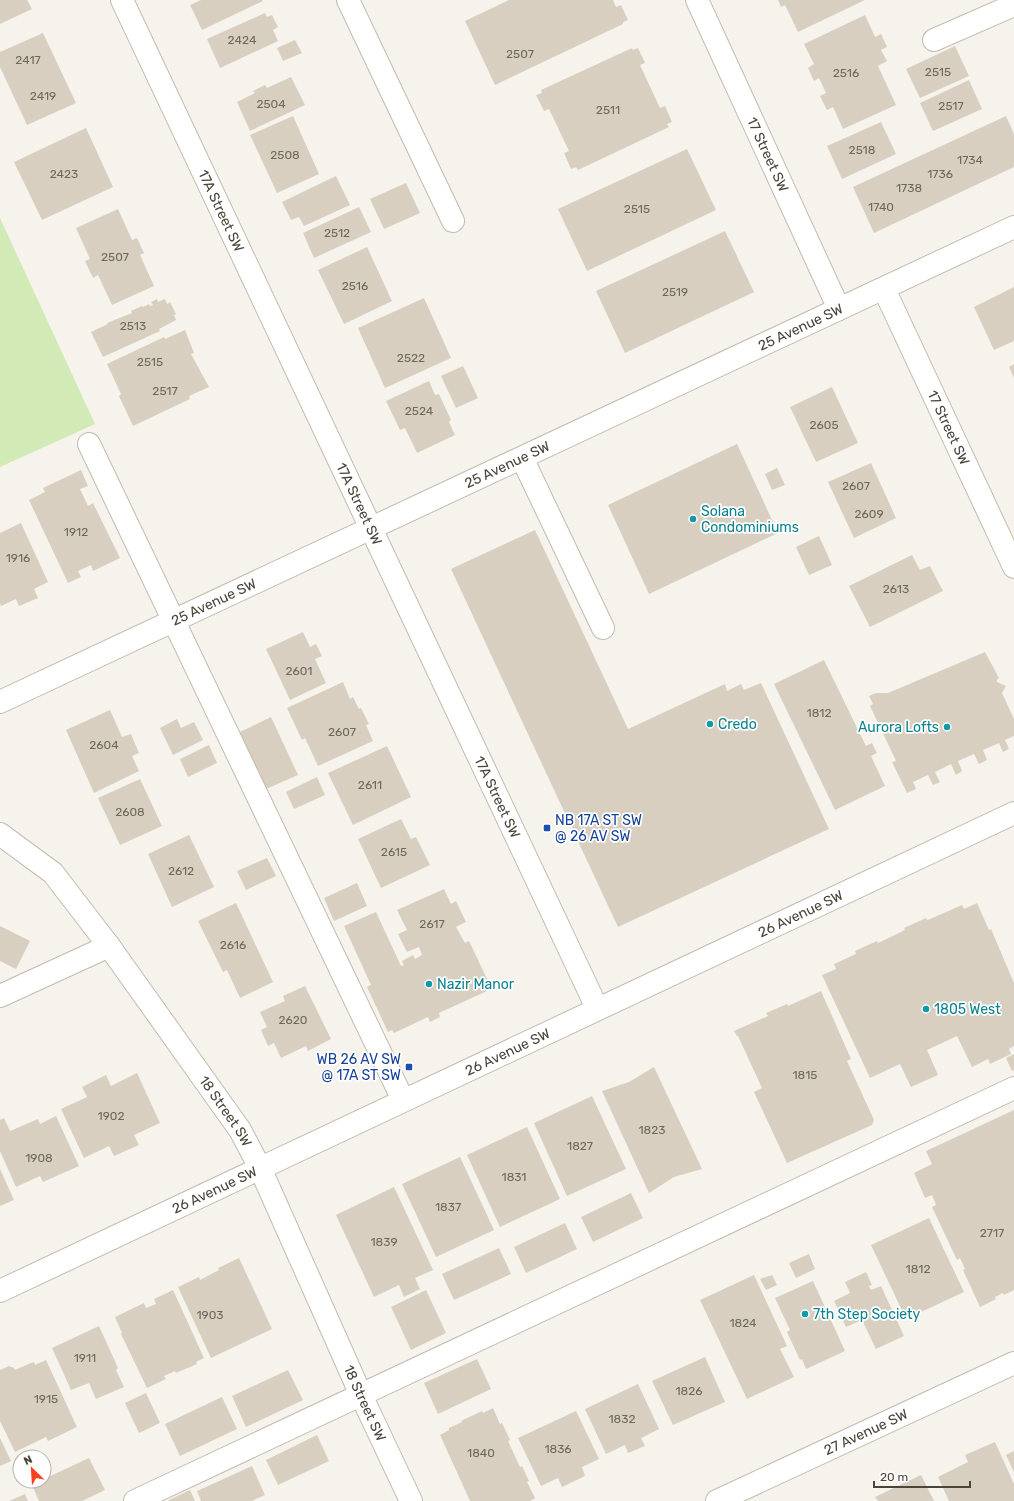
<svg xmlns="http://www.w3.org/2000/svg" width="1014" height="1501" font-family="Rubik,sans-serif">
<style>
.green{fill:#d2eab5}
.building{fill:#d8cfc1}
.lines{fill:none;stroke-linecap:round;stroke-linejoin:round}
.minor-casing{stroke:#c2bbae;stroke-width:24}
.minor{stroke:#fff;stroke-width:22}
.culture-dot{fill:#0f9aa8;stroke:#fff;stroke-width:1.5}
.transit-dot{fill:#1a4fb4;stroke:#fff;stroke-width:1.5}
.labels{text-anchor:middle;stroke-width:3.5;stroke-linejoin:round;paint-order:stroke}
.number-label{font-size:12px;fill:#6e675b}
.street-label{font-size:14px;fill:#4b4439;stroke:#fff}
.culture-label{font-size:14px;fill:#0d838f;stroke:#fff;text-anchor:start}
.transit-label{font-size:14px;fill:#164399;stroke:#fff;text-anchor:start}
</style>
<rect width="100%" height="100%" fill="#f6f3ec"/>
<path class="green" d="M0,218L95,424L0,467Z"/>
<path class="building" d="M0,0H27L32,9L0,24Z
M201,0H262L263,1L202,30L190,5Z
M509,0H613L616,7L621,5L628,20L623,22V24L495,85L465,21Z
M778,0H865L798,32L785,5L781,7Z
M265,13L267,17L272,15L278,27L273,30L278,41L220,68L207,39Z
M865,15L875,37L881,34L887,47L881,50L887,61L878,66L896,105L843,129L833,107L827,110L820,96L826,93L819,78L814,81L808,68L814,64L804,44Z
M43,33L76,103L27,125L0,67V52Z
M295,40L302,53L283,61L277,48Z
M955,46L969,76L920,98L906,69Z
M632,48L633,50L638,48L645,63L640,65L660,108L665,106L672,122L667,124L669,127L578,170L576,167L571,169L564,153L569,151L549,109L544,111L536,95L542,93L541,90Z
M291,77L305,105L250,131L237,102L255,93L253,91L265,85L267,88Z
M969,80L982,109L933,131L920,103Z
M293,116L319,174L277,193L250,135Z
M1006,116L1014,134V167L874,233L853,187Z
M881,122L896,154L842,179L827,146Z
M86,128L113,187L42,220L14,162Z
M687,149L716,210L587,271L558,209Z
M336,176L350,205L304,226L299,217L291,220L282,202Z
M406,183L420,213L384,229L370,199Z
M359,207L371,232L314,258L303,233Z
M118,209L132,240L137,238L144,253L140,255L154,286L112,305L98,275L93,278L85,261L90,259L76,228Z
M725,231L754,292L625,353L596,291Z
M367,247L392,301L344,324L318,270Z
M1014,287V341L994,350L974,307Z
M424,298L451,358L385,388L358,328Z
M157,299L158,302L165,299L167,304L170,302L176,314L174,315L176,320L159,329L160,331L103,357L91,332L108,324L107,323L132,313L131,311L142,306L143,307L149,304L150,306L153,305L151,302Z
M185,330L194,353L191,354L209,387L189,396L190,399L133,426L119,396L121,394L107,364L164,337L165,339Z
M1014,364V378L1009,367Z
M463,366L478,398L456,408L441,376Z
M429,381L435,395L439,394L451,420L449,422L455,435L417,453L405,428L400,430L386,401Z
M832,387L858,443L816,462L790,407Z
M737,444L778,533L649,594L608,505Z
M871,463L896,518L854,538L828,482Z
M777,468L785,485L772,490L765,474Z
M81,470L88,486L80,489L88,506L93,503L120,558L93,571L91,565L78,571L81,577L68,583L29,500L45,492L43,488Z
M21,523L48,582L34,589L38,598L19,606L16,599L1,606L0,603V533Z
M535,530L628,729L725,684L727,691L741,684L744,690L761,683L829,829L618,927L451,569Z
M819,536L832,565L809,575L796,547Z
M912,555L920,570L930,566L943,591L870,627L849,586Z
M303,632L310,647L316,644L322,656L315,659L326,683L290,700L266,649Z
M985,652L999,678L997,680V682L1006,686L1002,693L1014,719V736L1005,740L1009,749L1003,752L999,743L983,750L987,760L979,764L974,754L958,761L962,771L956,775L951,764L935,772L940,782L933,785L928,775L913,782L916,789L907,793L892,762L896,761L870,706L873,704L869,696L876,693H888Z
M824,660L866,746L872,743L877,753L871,756L885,786L835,810L774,684Z
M343,682L350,699L353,697L359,709L361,708L369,724L366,725L373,741L318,766L305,738L302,740L301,738L287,708Z
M110,710L122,737L131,734L139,753L132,756L139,771L94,793L66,730Z
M271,717L298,775L266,789L240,732Z
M177,719L181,728L194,722L203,740L173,755L160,728Z
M209,745L217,763L188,777L180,759Z
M387,746L411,797L353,825L328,773Z
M317,777L325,795L294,809L286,792Z
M140,779L162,826L120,845L98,798Z
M401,819L411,839L416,837L430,865L381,888L358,839Z
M189,835L214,887L172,907L148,854Z
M267,858L276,876L246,890L237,871Z
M357,883L367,906L334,921L324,898Z
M444,889L451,904L456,901L466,922L456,927L465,943L469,941L489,983L484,985L487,991L439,1013L440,1017L430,1022L428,1017L394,1033L392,1030L388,1032L367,987L371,985L344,926L376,912L401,966L404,965L402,961L413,955L415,959L422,955L419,947L407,952L398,934L407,930L397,910Z
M236,903L273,982L240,998L227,970L223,972L198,921Z
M977,903L989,930L991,929L1014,983V1046L1009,1049L1011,1054L990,1064L988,1059L972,1067L957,1036L927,1050L938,1075L911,1087L900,1064L870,1078L822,975L836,969L834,964L856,954L855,951L877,941L878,943L905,930L904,928L926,918L927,920L930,919L962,905L964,909Z
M0,926L30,941L16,969L0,961Z
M305,986L331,1039L308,1051L306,1046L281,1058L274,1043L268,1046L261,1030L267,1027L260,1012L285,1001L283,996Z
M821,991L851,1059L847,1061L874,1120L872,1125L787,1163L754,1092L762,1088L738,1036H737L734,1031L768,1016L766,1013L787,1004L788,1006Z
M1014,1054V1070L1012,1071L1006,1058Z
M654,1067L702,1169L674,1177L649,1193L602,1091L629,1082Z
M137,1073L160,1123L134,1135L139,1145L114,1156L109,1146L84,1158L61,1109L87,1097L82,1087L106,1075L111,1086Z
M592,1096L626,1169L567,1196L534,1123Z
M1014,1110V1290L1004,1295L1003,1293L995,1297L996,1299L980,1307L963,1270L965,1269L960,1258L957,1260L932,1207L936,1205L932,1195L925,1198L914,1173L932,1164L926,1151Z
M56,1116L79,1166L43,1182L40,1176L16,1187L0,1151V1120L4,1118L10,1131L38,1119L40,1124Z
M527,1127L560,1199L500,1227L467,1155Z
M460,1157L494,1230L436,1257L402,1184Z
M0,1169L14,1200L0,1206Z
M394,1187L433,1270L415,1278L420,1289L404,1297L399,1285L374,1297L336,1215Z
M631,1193L643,1218L593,1242L581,1217Z
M929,1218L964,1292L906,1319L871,1245Z
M565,1223L577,1249L526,1273L514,1247Z
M499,1248L511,1274L454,1300L442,1274Z
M809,1254L815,1269L796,1278L789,1263Z
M239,1258L272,1329L211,1358L178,1287L199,1277L200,1280L219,1270L218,1268Z
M866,1272L872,1285L869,1286L871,1290L881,1286L904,1336L876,1349L862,1320L846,1327L834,1301L850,1293L845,1282Z
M754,1275L787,1346L780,1349L794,1377L747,1399L700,1300Z
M772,1275L777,1285L766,1290L760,1279Z
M813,1281L845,1351L806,1369L802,1359L800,1360L787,1332L790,1330L775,1298Z
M173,1290L204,1358L196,1362L197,1364L176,1373L175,1371L164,1376L166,1379L147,1388L121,1334L122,1333L115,1317L144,1303L146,1308L156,1304L154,1299Z
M426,1290L446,1333L411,1350L391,1307Z
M99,1326L118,1368L116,1370L124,1387L96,1399L89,1383L71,1390L52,1348Z
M705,1357L725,1402L673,1425L652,1381Z
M477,1359L491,1389L438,1414L424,1383Z
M46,1360L77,1427L48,1441L46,1437L15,1452L0,1421V1370L9,1366L14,1368L15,1370L31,1363L34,1362L35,1365Z
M288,1370L303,1400L246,1427L232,1396Z
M638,1384L659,1429L641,1438L645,1446L628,1453L625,1445L606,1454L585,1409Z
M146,1393L160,1423L139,1433L125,1403Z
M222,1397L237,1429L180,1456L165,1424Z
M493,1408L500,1424L502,1423L510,1440L508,1441L520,1467L522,1466L529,1481L527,1482L535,1498L530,1501H470L440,1435L449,1430V1428L462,1422L461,1421L482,1411L483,1413Z
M576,1411L599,1459L582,1467L585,1476L562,1487L558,1478L541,1486L518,1438Z
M317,1435L329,1461L278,1485L266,1460Z
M0,1438L11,1461L0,1466Z
M995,1442L1014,1484V1501H949L938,1477L968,1462L965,1455Z
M1014,1451V1472L1006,1455Z
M89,1458L105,1490L82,1501H39L32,1485L39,1481H44V1479Z
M252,1466L265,1495L252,1501H201L197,1491Z
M921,1475L934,1501H878L875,1497Z
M190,1490L195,1501H167Z
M25,1494L28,1501H9Z"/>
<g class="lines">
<defs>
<g id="minor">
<path id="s1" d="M122,0L597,1008"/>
<path d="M348,0L453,221"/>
<path id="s2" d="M697,0L839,309"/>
<path d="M934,40L1014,5"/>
<path id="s3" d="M884,289L1014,567"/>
<path d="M89,444L403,1100"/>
<path d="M522,458L603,628"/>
<path id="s4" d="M0,702L1014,227"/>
<path id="s5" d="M0,834L53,873L109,946L240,1130L260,1168L361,1395L411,1501"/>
<path d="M0,996L109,946"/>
<path id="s6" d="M0,1291L1014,813"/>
<path d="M135,1501L1014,1088"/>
<path id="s7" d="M717,1501L1014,1363"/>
</g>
</defs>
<use href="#minor" class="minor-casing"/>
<use href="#minor" class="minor"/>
</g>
<g class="culture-dot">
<circle cx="693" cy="519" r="4"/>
<circle cx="710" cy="724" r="4"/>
<circle cx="947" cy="727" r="4"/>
<circle cx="429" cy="984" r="4"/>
<circle cx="926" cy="1009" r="4"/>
<circle cx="805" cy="1314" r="4"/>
</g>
<g class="transit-dot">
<rect x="543" y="824" width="8" height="8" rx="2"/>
<rect x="405" y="1063" width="8" height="8" rx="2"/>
</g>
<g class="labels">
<g class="number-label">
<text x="242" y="44">2424</text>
<text x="520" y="58">2507</text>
<text x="28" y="64">2417</text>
<text x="938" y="76">2515</text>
<text x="846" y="77">2516</text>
<text x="43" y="100">2419</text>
<text x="271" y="108">2504</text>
<text x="951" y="110">2517</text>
<text x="608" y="114">2511</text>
<text x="862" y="154">2518</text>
<text x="285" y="159">2508</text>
<text x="970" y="164">1734</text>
<text x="64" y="178">2423</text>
<text x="940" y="178">1736</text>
<text x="909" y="192">1738</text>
<text x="881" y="211">1740</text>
<text x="637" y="213">2515</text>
<text x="337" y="237">2512</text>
<text x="115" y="261">2507</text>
<text x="355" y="290">2516</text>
<text x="675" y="296">2519</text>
<text x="133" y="330">2513</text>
<text x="411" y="362">2522</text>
<text x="150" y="366">2515</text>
<text x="165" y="395">2517</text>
<text x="419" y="415">2524</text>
<text x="824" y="429">2605</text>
<text x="856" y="490">2607</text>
<text x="869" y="518">2609</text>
<text x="76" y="536">1912</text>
<text x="18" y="562">1916</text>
<text x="896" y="593">2613</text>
<text x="299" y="675">2601</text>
<text x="819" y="717">1812</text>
<text x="342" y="736">2607</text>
<text x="104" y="749">2604</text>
<text x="370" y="789">2611</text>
<text x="130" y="816">2608</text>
<text x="394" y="856">2615</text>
<text x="181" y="875">2612</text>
<text x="432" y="928">2617</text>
<text x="233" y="949">2616</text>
<text x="293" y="1024">2620</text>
<text x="805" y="1079">1815</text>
<text x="111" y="1120">1902</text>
<text x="652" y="1134">1823</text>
<text x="580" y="1150">1827</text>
<text x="39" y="1162">1908</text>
<text x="514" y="1181">1831</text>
<text x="448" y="1211">1837</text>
<text x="992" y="1237">2717</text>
<text x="384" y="1246">1839</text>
<text x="918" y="1273">1812</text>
<text x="210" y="1319">1903</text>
<text x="743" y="1327">1824</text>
<text x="85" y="1362">1911</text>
<text x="689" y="1395">1826</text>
<text x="46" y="1403">1915</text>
<text x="622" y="1423">1832</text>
<text x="558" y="1453">1836</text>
<text x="481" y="1457">1840</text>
</g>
<g class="street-label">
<text dy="5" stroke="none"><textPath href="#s2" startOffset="170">17 Street SW</textPath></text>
<text dy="5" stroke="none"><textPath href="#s1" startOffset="233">17A Street SW</textPath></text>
<text dy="5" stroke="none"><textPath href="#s4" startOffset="884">25 Avenue SW</textPath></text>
<text dy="5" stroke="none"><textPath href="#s3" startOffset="153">17 Street SW</textPath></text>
<text dy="5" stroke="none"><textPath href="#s4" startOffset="560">25 Avenue SW</textPath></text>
<text dy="5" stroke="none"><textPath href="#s1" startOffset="557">17A Street SW</textPath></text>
<text dy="5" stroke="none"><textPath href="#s4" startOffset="236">25 Avenue SW</textPath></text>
<text dy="5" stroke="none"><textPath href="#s1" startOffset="881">17A Street SW</textPath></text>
<text dy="5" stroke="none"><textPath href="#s6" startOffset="885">26 Avenue SW</textPath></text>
<text dy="5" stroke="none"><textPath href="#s6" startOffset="561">26 Avenue SW</textPath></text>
<text dy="5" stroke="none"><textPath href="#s5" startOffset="360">18 Street SW</textPath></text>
<text dy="5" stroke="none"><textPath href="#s6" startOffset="237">26 Avenue SW</textPath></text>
<text dy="5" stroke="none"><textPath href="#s5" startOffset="684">18 Street SW</textPath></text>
<text dy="5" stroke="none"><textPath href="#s7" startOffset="164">27 Avenue SW</textPath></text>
</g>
<g class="culture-label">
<text x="701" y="516">Solana<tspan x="701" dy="16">Condominiums</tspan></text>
<text x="718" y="729">Credo</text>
<text x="939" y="732" text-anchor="end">Aurora Lofts</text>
<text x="437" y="989">Nazir Manor</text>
<text x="934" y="1014">1805 West</text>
<text x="813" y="1319">7th Step Society</text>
</g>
<g class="transit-label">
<text x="555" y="825">NB 17A ST SW<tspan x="555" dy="16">@ 26 AV SW</tspan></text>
<text x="401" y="1064" text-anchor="end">WB 26 AV SW<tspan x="401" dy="16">@ 17A ST SW</tspan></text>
</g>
</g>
<g transform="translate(32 1469) rotate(335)"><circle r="19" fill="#ffffff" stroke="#b7b4b0"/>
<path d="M0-3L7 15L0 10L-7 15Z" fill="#fc3f1d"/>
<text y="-6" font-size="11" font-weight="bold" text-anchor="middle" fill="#4b4439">N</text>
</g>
<path d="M874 1481v6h96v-6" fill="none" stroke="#4b4439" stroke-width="2"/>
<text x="880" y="1481" font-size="12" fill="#4b4439" stroke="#ffffff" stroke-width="3" paint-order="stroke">20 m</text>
</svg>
